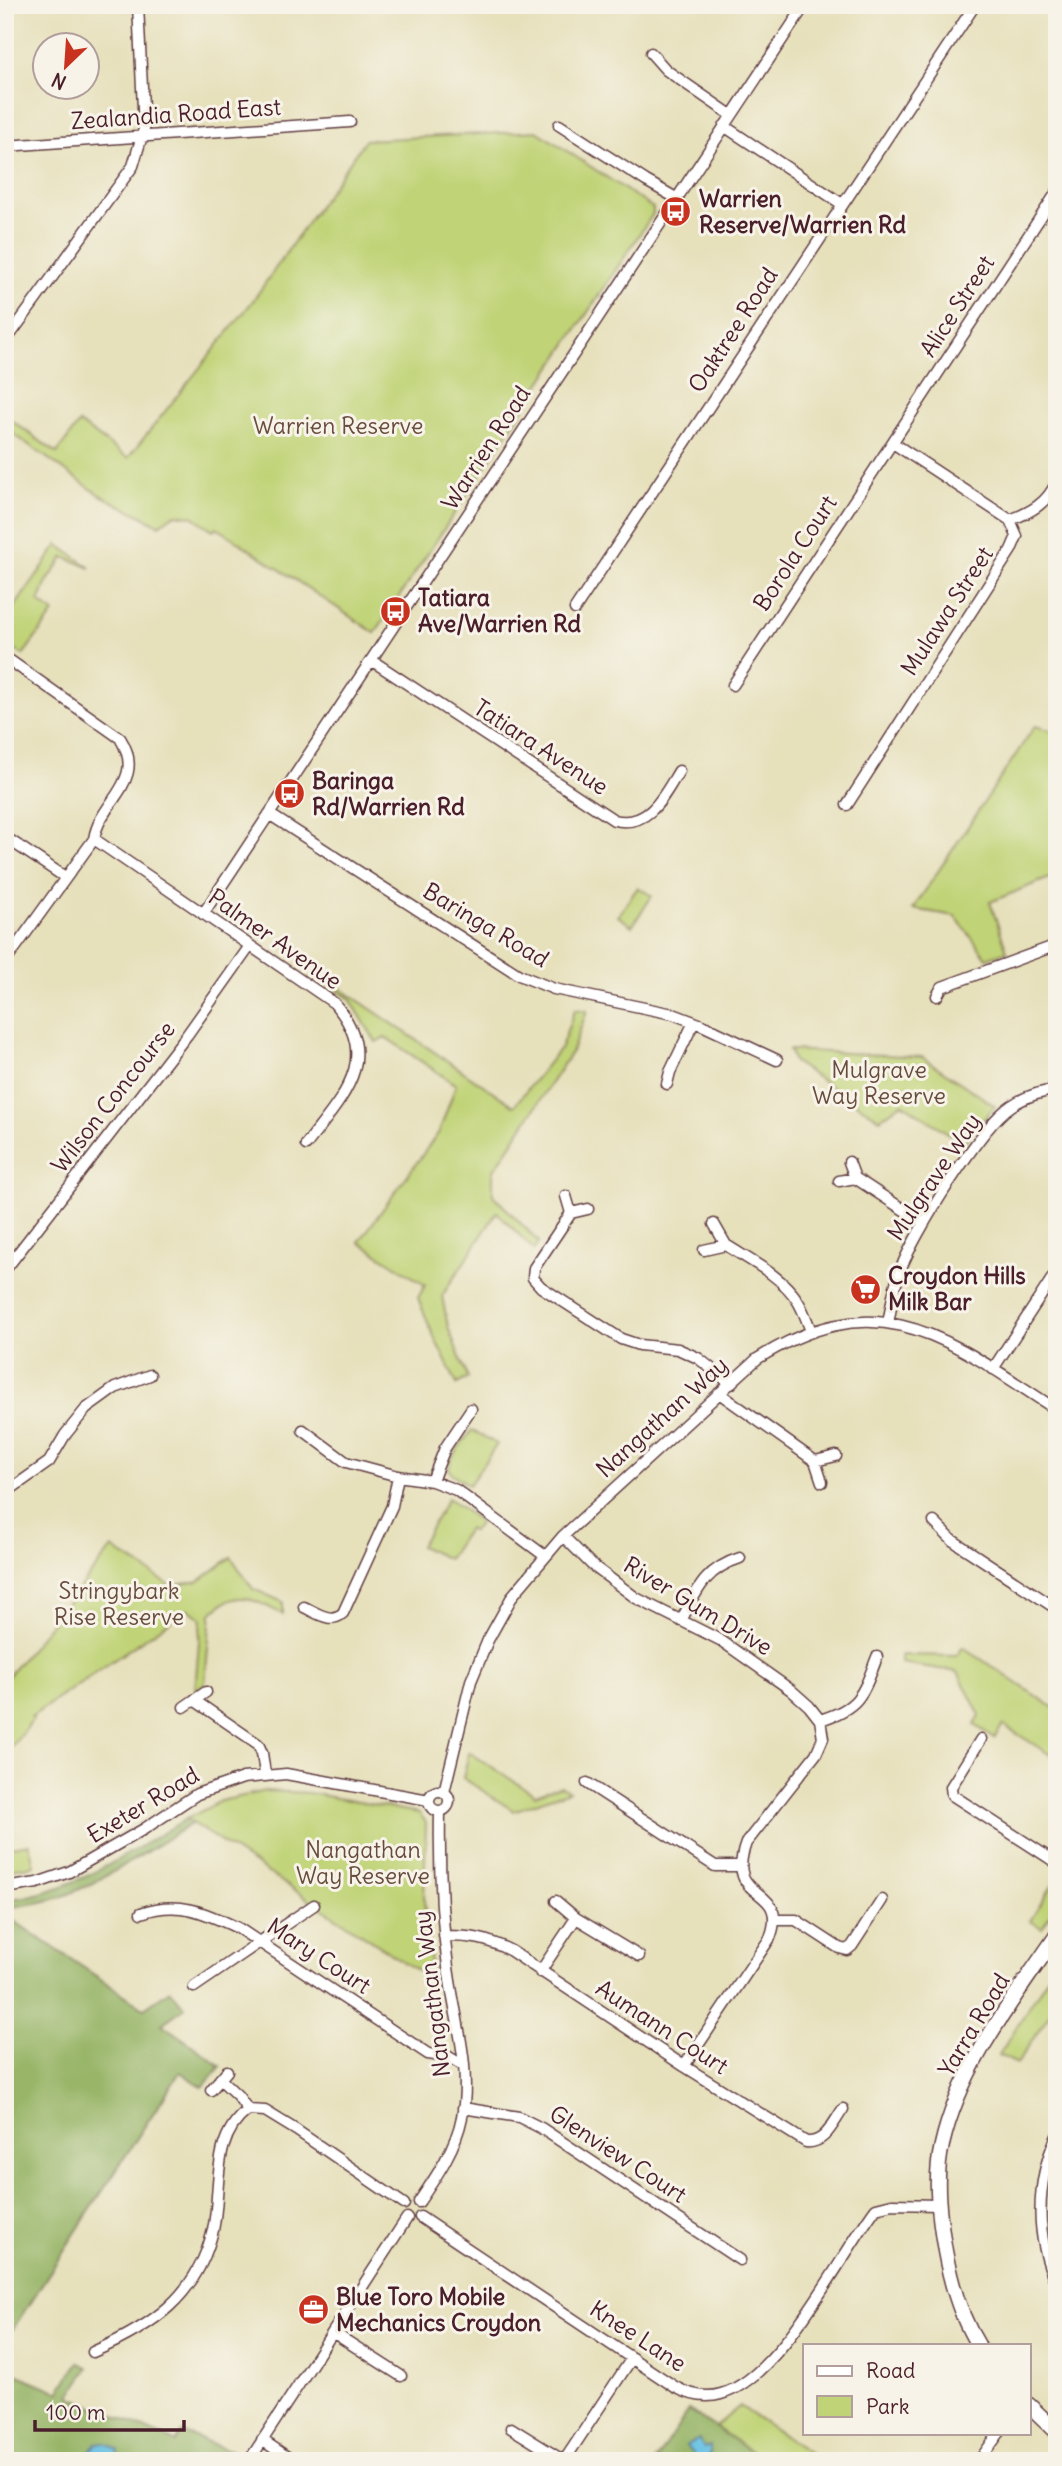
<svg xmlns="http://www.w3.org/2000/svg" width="1062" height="2466" font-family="Delius,sans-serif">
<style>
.green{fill:#c0d376;stroke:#857950;stroke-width:2}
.forest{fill:#98b567;stroke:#716a49;stroke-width:2}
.water{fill:#66c2e4;stroke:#587088;stroke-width:2}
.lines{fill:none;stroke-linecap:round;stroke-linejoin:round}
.minor-casing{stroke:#613c41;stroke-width:13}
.major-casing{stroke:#613c41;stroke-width:17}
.minor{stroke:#fff;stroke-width:10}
.major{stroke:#fff;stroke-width:14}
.labels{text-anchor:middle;stroke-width:6;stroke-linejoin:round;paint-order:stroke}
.street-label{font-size:23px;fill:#4a1f2b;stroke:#f7f3e8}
.poi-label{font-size:23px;font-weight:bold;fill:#4a1f2b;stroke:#f7f3e8;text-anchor:start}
.park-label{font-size:23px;fill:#684c3e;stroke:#f7f3e8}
</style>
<rect width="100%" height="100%" fill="#f7f3e8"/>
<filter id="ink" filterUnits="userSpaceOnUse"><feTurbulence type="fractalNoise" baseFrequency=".0143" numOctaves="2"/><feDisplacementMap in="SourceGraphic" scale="14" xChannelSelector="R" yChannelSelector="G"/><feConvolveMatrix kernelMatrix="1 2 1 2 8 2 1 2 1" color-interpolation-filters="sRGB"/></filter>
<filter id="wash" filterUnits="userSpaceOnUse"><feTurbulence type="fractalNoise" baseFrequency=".00686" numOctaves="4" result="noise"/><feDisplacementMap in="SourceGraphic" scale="28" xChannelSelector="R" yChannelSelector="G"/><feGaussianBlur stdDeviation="1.57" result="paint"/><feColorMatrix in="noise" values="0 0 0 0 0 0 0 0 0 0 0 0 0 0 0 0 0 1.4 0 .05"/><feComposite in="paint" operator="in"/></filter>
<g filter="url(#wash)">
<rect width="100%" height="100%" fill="#e6e0bb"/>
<path class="green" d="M537,131L653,208V214L375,633L216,527L213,530L192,516L175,514L159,525L98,494L5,428V416L57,453L79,423L128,458L252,302L365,140Z
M58,545L91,568L64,557L47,582L39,602L54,613L23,655L5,643V621Z
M1035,726L1057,732V875L990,902L1007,951L987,958L955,916L913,909Z
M638,887L652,896L632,926L618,916Z
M328,980L514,1106L561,1047L575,1009L587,1011L572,1051L493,1172V1195L539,1242L534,1250L497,1212L442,1296L448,1327L468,1378L457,1384L433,1335L418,1298L425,1285L359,1242L439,1132L456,1085L385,1037L376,1042L350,999L326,983Z
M789,1050L922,1057L995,1106L963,1143L902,1103L880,1119L794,1062Z
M472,1430L497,1444L469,1485C464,1481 453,1476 450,1471C445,1460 466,1439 472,1430Z
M448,1498L480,1522L473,1532L468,1529L448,1559L420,1546Z
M112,1548L171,1586L199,1581L231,1557L253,1589L283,1602V1614C252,1600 240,1587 211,1613L205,1683L195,1690L201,1618L188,1609L31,1717L33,1719L5,1755V1680Z
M963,1647L1057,1710V1759L1003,1725L994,1738L975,1725L980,1716L958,1672L901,1663V1655L957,1656Z
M469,1752L535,1795L561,1786L569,1791L514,1811L463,1778Z
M265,1791L309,1793L419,1813L426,1822L424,1901L433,1981L186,1819L221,1801Z
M29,1844L34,1865L5,1870V1848Z
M1057,1878V1904L1042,1928L1030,1921Z
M1057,1962V2002L1017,2064L999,2055Z
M740,2406L821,2461H765L715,2427Z"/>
<path class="forest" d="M186,1819L193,1823C153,1847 112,1876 69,1894C49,1902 27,1905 5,1908V1900C76,1892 126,1854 186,1819Z
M5,1915L144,2008L170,1990L185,2007L162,2024L221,2066L203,2087L180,2072L5,2341Z
M5,2354L9,2371L59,2392L79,2362L88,2368L70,2396L176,2442L182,2432L237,2453L232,2461H5Z
M689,2410L765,2461H655Z"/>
<path class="water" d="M699,2439L704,2448L710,2446V2454L702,2461H692L693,2455L686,2446Z
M104,2442L118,2450L116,2461H86L87,2455L97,2443Z"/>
</g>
<g filter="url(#ink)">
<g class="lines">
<defs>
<path id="minor" d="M651,53L666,70L731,115
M559,125L646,181L676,198
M724,126L842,204
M5,146L350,122
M5,342L133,166L144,129L138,5
M1010,520C1031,512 1048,503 1057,481
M575,609L975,5
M5,657L120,738C148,782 100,800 94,839
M371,660L614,820C649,828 663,797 679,771
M733,685L1057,192
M847,805L1011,550L1017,536L1010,520L893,443
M269,814L519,975L554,989L673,1014L702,1025L777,1060
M5,837L65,877
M94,839L334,1003C383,1059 342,1097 306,1145
M203,914L805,5
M5,962L94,839
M937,996L942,987L1057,945
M667,1084L670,1072L694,1022
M855,1178L924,1223
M839,1181L855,1178L849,1162
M566,1196L571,1213L588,1209
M571,1213L534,1268L533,1278L541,1287L621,1339L639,1345L678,1349L698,1358L731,1384
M726,1245C749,1260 782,1276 797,1300C803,1309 807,1321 811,1331
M704,1250L726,1245L714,1224
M5,1270L187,1035L250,946
M888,1323C892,1305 893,1288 900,1271C913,1235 981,1126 1011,1106C1024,1097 1042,1091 1057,1090
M993,1369L1057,1271
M719,1393L815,1461
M303,1430L346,1462L398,1476L432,1481L456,1490L545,1556
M432,1481L445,1448L471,1409
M822,1482L815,1461L836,1456
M5,1493L49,1462L65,1435L86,1409L115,1388L150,1375
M934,1522L952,1540L1057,1609
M563,1536L592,1565L636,1598L720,1640L791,1690L809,1706L820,1720L823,1738L816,1754L746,1843C723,1905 791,1882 770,1938L684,2066
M304,1607C317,1613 331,1624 343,1613L392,1506L398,1476
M681,1621C697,1590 705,1569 740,1558
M194,1700L258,1744L262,1753L265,1774
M184,1707L206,1692
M820,1720C860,1708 863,1694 877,1657
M981,1739L951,1787L952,1795L1057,1863
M587,1783L715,1866H741
M429 1801a10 10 0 1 1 20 0a10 10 0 1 1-20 0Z
M444,1792L471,1681L488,1640L513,1595L563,1536L757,1359C883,1280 950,1341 1057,1410
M5,1888L37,1883L69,1872L144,1829L197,1794L243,1778L286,1774L429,1800
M556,1901L576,1918L639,1956
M141,1913C178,1900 204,1912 238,1928L428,2054L449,2057L464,2066
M776,1920H796L839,1948L847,1950L852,1946L882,1900
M444,1936C472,1936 486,1938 511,1951L684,2066L806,2142C825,2144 833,2123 843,2109
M540,1972L576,1918
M194,1987L314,1905
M220,2079L238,2096L248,2110L265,2111L296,2130L404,2204
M211,2090L227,2071
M463,2108L519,2117L541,2128L740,2260
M1057,2136C1035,2183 1035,2238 1057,2285
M419,2202C436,2177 456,2148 462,2117C472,2067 454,2016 448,1967C441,1915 439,1863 440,1811
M420,2217L675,2387C690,2395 705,2399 721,2394C780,2378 839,2257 876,2208L892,2204L938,2205
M334,2333L401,2376
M93,2352C152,2326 197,2297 213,2230C222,2190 210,2138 248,2110
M511,2428L564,2461
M262,2440L293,2461
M249,2461L407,2218
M564,2461L632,2358
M979,2461L999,2433"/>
<path id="major" d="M978,2345C960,2316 951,2284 945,2251C939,2216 934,2179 942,2145C960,2066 1013,2000 1057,1935
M1029,2405L1057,2432"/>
</defs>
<use href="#minor" class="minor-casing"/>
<use href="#major" class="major-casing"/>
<use href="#minor" class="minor"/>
<use href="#major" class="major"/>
</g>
</g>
<defs>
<symbol id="bus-disc" viewBox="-11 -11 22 22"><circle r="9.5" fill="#c8321e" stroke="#f7f3e8"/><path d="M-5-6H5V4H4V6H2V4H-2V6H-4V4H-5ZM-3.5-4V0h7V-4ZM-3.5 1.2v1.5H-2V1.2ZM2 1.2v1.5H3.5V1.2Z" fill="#fff"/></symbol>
<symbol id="supermarket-disc" viewBox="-11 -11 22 22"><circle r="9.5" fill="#c8321e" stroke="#f7f3e8"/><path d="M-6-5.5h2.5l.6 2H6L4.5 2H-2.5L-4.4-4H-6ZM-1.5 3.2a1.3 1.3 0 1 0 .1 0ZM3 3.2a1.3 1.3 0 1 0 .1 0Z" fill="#fff"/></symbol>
<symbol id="office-disc" viewBox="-11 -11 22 22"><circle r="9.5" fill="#c8321e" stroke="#f7f3e8"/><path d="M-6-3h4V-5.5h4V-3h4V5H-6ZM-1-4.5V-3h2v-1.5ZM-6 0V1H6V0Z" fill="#fff"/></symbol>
</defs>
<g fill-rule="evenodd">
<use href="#bus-disc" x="658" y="194" width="35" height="35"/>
<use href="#bus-disc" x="378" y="594" width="35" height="35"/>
<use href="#bus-disc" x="272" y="776" width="35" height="35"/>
<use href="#supermarket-disc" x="848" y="1272" width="35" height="35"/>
<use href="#office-disc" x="296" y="2292" width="35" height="35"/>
</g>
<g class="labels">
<g class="street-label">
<text transform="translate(176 114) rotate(-4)" y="8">Zealandia Road East</text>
<text transform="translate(957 306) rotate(-57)" y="8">Alice Street</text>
<text transform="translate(733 330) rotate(-57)" y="8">Oaktree Road</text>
<text transform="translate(486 448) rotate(-57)" y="8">Warrien Road</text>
<text transform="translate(795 553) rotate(-57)" y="8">Borola Court</text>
<text transform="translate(947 611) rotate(-57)" y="8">Mulawa Street</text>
<text transform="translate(541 747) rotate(33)" y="8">Tatiara Avenue</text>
<text transform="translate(486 925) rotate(31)" y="8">Baringa Road</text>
<text transform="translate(275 939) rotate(35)" y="8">Palmer Avenue</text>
<text transform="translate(113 1097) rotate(-52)" y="8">Wilson Concourse</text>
<text transform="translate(934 1177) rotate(-56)" y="8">Mulgrave Way</text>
<text transform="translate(662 1417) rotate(-42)" y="8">Nangathan Way</text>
<text transform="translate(698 1606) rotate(31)" y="8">River Gum Drive</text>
<text transform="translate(143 1805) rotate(-31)" y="8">Exeter Road</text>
<text transform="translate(319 1956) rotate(33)" y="8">Mary Court</text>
<text transform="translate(432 1994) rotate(-97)" y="8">Nangathan Way</text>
<text transform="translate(974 2025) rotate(-59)" y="8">Yarra Road</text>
<text transform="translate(662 2027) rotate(33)" y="8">Aumann Court</text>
<text transform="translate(618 2154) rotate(33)" y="8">Glenview Court</text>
<text transform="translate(638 2336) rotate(33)" y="8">Knee Lane</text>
</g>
<g class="poi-label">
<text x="699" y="207">Warrien<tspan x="699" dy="26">Reserve/Warrien Rd</tspan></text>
<text x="418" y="606">Tatiara<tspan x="418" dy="26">Ave/Warrien Rd</tspan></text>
<text x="312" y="789">Baringa<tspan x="312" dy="26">Rd/Warrien Rd</tspan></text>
<text x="888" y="1284">Croydon Hills<tspan x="888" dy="26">Milk Bar</tspan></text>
<text x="336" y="2305">Blue Toro Mobile<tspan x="336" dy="26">Mechanics Croydon</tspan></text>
</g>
<g class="park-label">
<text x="338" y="434">Warrien Reserve</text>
<text x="879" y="1078">Mulgrave<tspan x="879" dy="26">Way Reserve</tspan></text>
<text x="119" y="1599">Stringybark<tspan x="119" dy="26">Rise Reserve</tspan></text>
<text x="363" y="1858">Nangathan<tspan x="363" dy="26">Way Reserve</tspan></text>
</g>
</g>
<rect width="1062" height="2466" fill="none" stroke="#f7f3e8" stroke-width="28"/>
<rect x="803" y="2344" width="228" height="91" fill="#f7f3e8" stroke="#b29e9c" stroke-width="2"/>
<rect x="817" y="2366" width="35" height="10" fill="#ffffff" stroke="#b29e9c" stroke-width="2"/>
<text x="866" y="2378" font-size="21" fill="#4a1f2b">Road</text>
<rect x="817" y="2396" width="35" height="21" fill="#c0d376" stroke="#b29e9c" stroke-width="2"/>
<text x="866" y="2414" font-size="21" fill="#4a1f2b">Park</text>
<g transform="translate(66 66) rotate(205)"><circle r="33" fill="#f7f3e8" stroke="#b29e9c" stroke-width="2"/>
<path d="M0-5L12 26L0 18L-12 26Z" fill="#c8321e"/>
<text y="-10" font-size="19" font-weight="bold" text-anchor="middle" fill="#4a1f2b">N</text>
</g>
<path d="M35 2420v10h149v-10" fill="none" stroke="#4a1f2b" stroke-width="3.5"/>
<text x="46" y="2420" font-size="21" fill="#4a1f2b" stroke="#f7f3e8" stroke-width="5" paint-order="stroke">100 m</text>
</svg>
